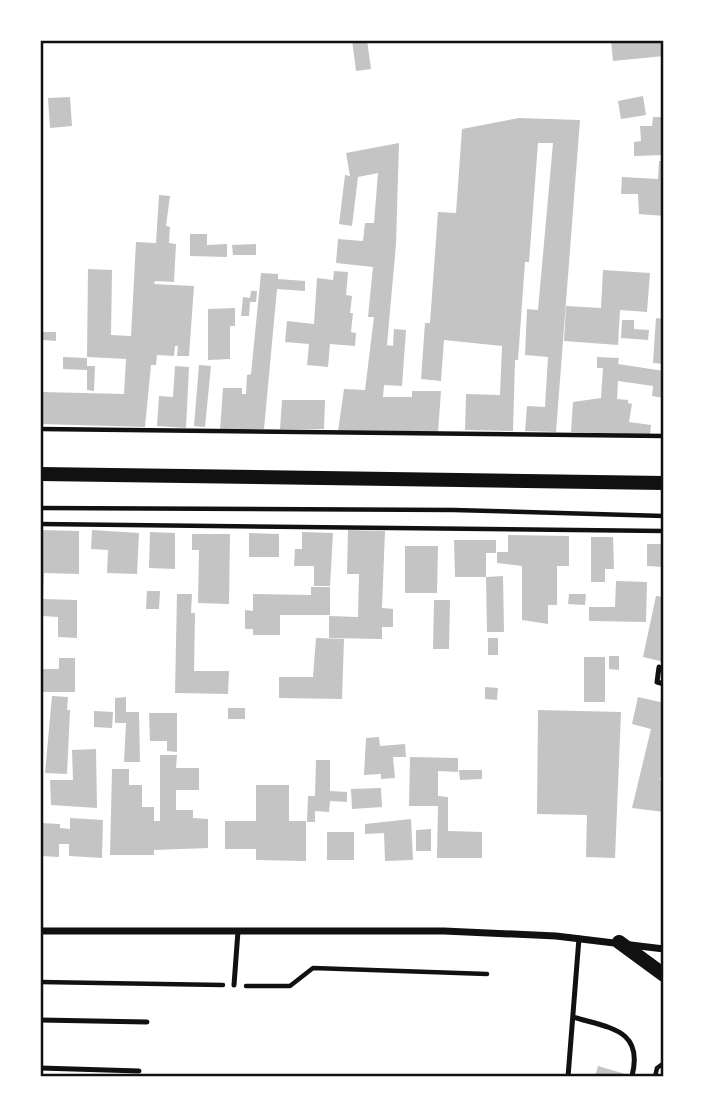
<svg xmlns="http://www.w3.org/2000/svg" width="704" height="1117" font-family="'Open Sans',sans-serif">
<style>
.building{fill:#c4c4c4}
.lines{fill:none;stroke-linecap:round;stroke-linejoin:round}
.path{stroke:#111;stroke-width:4.5}
.service{stroke:#111;stroke-width:5}
.minor{stroke:#111;stroke-width:7}
.secondary{stroke:#111;stroke-width:14}
.neatline{fill:none;stroke:#111;stroke-width:2.5}
</style>
<rect width="100%" height="100%" fill="#fff"/>
<path class="building" d="M352,40H367L371,69L356,71Z
M611,40H664V56L613,61Z
M643,96L646,115L621,119L618,101Z
M70,97L72,126L50,128L48,98Z
M653,117H664V155L634,156V142L641,141L640,126H652Z
M519,118L580,120L556,432L525,431L527,406L545,407L548,357L525,355L527,309L538,310L553,143H538L529,262H525L518,360H515L513,431L465,430L466,394L500,395L502,346L444,340L441,381L421,379L425,323H430L438,212L456,213L462,129Z
M399,143L396,244L387,345L393,346L394,329L406,330L402,386L384,385L383,397H412V391H441L438,432L338,431L344,389L365,390L374,317H368L373,267L336,263L338,239L363,241L365,223H374L378,173L358,177L352,226L339,224L345,175L350,176L346,153Z
M659,161H664V216L639,214L638,194H621L622,177L658,179Z
M159,195L170,196L166,226L170,227L169,243L176,244L174,282L155,281L154,284L194,286L189,356H177L178,346H175L174,356L157,355L156,365H151L145,427L41,424L42,392L124,394L126,359L87,357L88,269L112,270L111,335L131,336L136,242L156,243Z
M190,234H207V245L227,244V257L190,256Z
M256,244V255H233L232,245Z
M603,270L650,273L647,312L620,310L618,345L564,341L566,306L601,308Z
M334,271L348,272L346,295L352,296L350,313H353L351,332L356,333L355,346L330,344L328,367L307,365L309,344L285,342L287,321L314,324L317,278L333,280Z
M261,273L278,274V279L305,281V291L277,289L264,429L220,430L223,388H242V394H246L247,375L251,374Z
M251,291H257L256,302H250L249,316H241L243,297L250,298Z
M235,308V326H230V359L208,360V309Z
M656,318L664,319V364L653,363Z
M622,320H634V329L649,330L648,340L621,338Z
M40,332H56V341L43,340V358H40Z
M63,357L87,358V366H95L94,391L87,390V370L63,369Z
M597,357L619,358L618,364L664,371V398L652,396L653,386L618,381L617,399L628,400V403L632,404L629,422L651,425L650,435L571,432L573,402L601,398L603,368H597Z
M199,365L211,366L205,427L194,426Z
M175,366L189,367L186,428L157,426L159,396L173,397Z
M282,400H325L324,429H280Z
M40,530L79,531V574L44,573L43,599L77,600V638L58,637V617L43,616V623H40Z
M92,530L139,533L137,574L107,573L108,550L91,549Z
M348,530L385,531L382,608L393,609V627H382V639L329,638V616L358,617L359,574H347Z
M150,532L175,533V569L149,568Z
M302,532L333,533L330,586H314V566H294L295,549H302Z
M249,533L279,534V557H249Z
M192,534H230L229,604L198,603L199,550H192Z
M508,535L569,536V566H557V605H548V624L522,620V566L497,563V552H508Z
M591,537H613L614,569H605V582H591Z
M454,540H496V553H486V577H455Z
M647,544H664V567L647,566Z
M405,546H438L437,593H405Z
M503,576L504,632H487L486,577Z
M616,581L647,582L646,622L589,621V607H615Z
M311,587H330V615H280V635H253V629H245V610L253,611V594L311,595Z
M147,591H160L159,609H146Z
M177,594H192L191,613H195L194,671H229L228,694L175,693Z
M569,594H586L585,605L568,604Z
M656,596L664,597V662L643,657Z
M434,600H450L449,649H433Z
M316,638L344,639L342,699L279,698V677H313Z
M488,638H498V655H488Z
M609,656H619V670L609,669Z
M584,657H605V702H584Z
M59,658H75V692H40V669H59Z
M485,687L498,688L497,700L485,699Z
M52,696L68,697L67,710H70L67,774L45,773Z
M126,697V712H139L140,762H124L126,723H115V698Z
M638,697L664,703V765L660,780L664,781V812L632,808L651,729L632,724Z
M228,708H245V719H228Z
M538,710L621,712L615,858L586,857L587,815L537,814Z
M94,711L113,712L112,728L94,727Z
M149,713H177V752L167,751V741H150Z
M379,737L380,746L405,744L406,757H393L395,778L381,779V774L364,775L366,738Z
M96,749L97,808L51,805L50,780H73L72,750Z
M160,755H177L176,768H199V790H176V810H193V818L208,819V848L154,850V855H110L112,769H129V785H142V807H154V821H160Z
M410,757L458,758V772L438,771V796L448,797V831L482,832V858H437L438,806H409Z
M316,760H330V791L347,792V802L330,801L329,812L315,811V822H307L308,796H315Z
M459,770H482V779L460,780Z
M256,785H289V821H306V861L256,860V849H225V821H256Z
M381,788L382,807L352,809L351,789Z
M70,818L103,820L102,858L69,856V844H59V857L40,856V823L60,824V828L70,829Z
M411,819L413,860L385,861L384,833L365,834V824Z
M431,829V851H416V830Z
M327,832H354V860H327Z
M598,1066L632,1076L631,1077H595Z"/>
<g class="lines">
<path class="path" d="M40,429L664,436
M40,508L454,510L664,516
M40,524L664,531
M40,982L223,985
M246,986H290L313,968L487,974
M655,1077L657,1068L664,1063"/>
<path class="service" d="M659,667L657,682L664,684
M234,985L238,931
M573,1017C609,1028 644,1029 632,1076
M40,1020L147,1022
M40,1068L139,1071
M568,1077L579,938"/>
<path class="minor" d="M40,931H444L556,936L664,949"/>
<path class="secondary" d="M40,474L664,483
M619,942L664,975"/>
</g>
<rect width="704" height="1117" fill="none" stroke="#ffffff" stroke-width="84"/>
<rect x="42" y="42" width="620" height="1033" class="neatline"/>
</svg>
